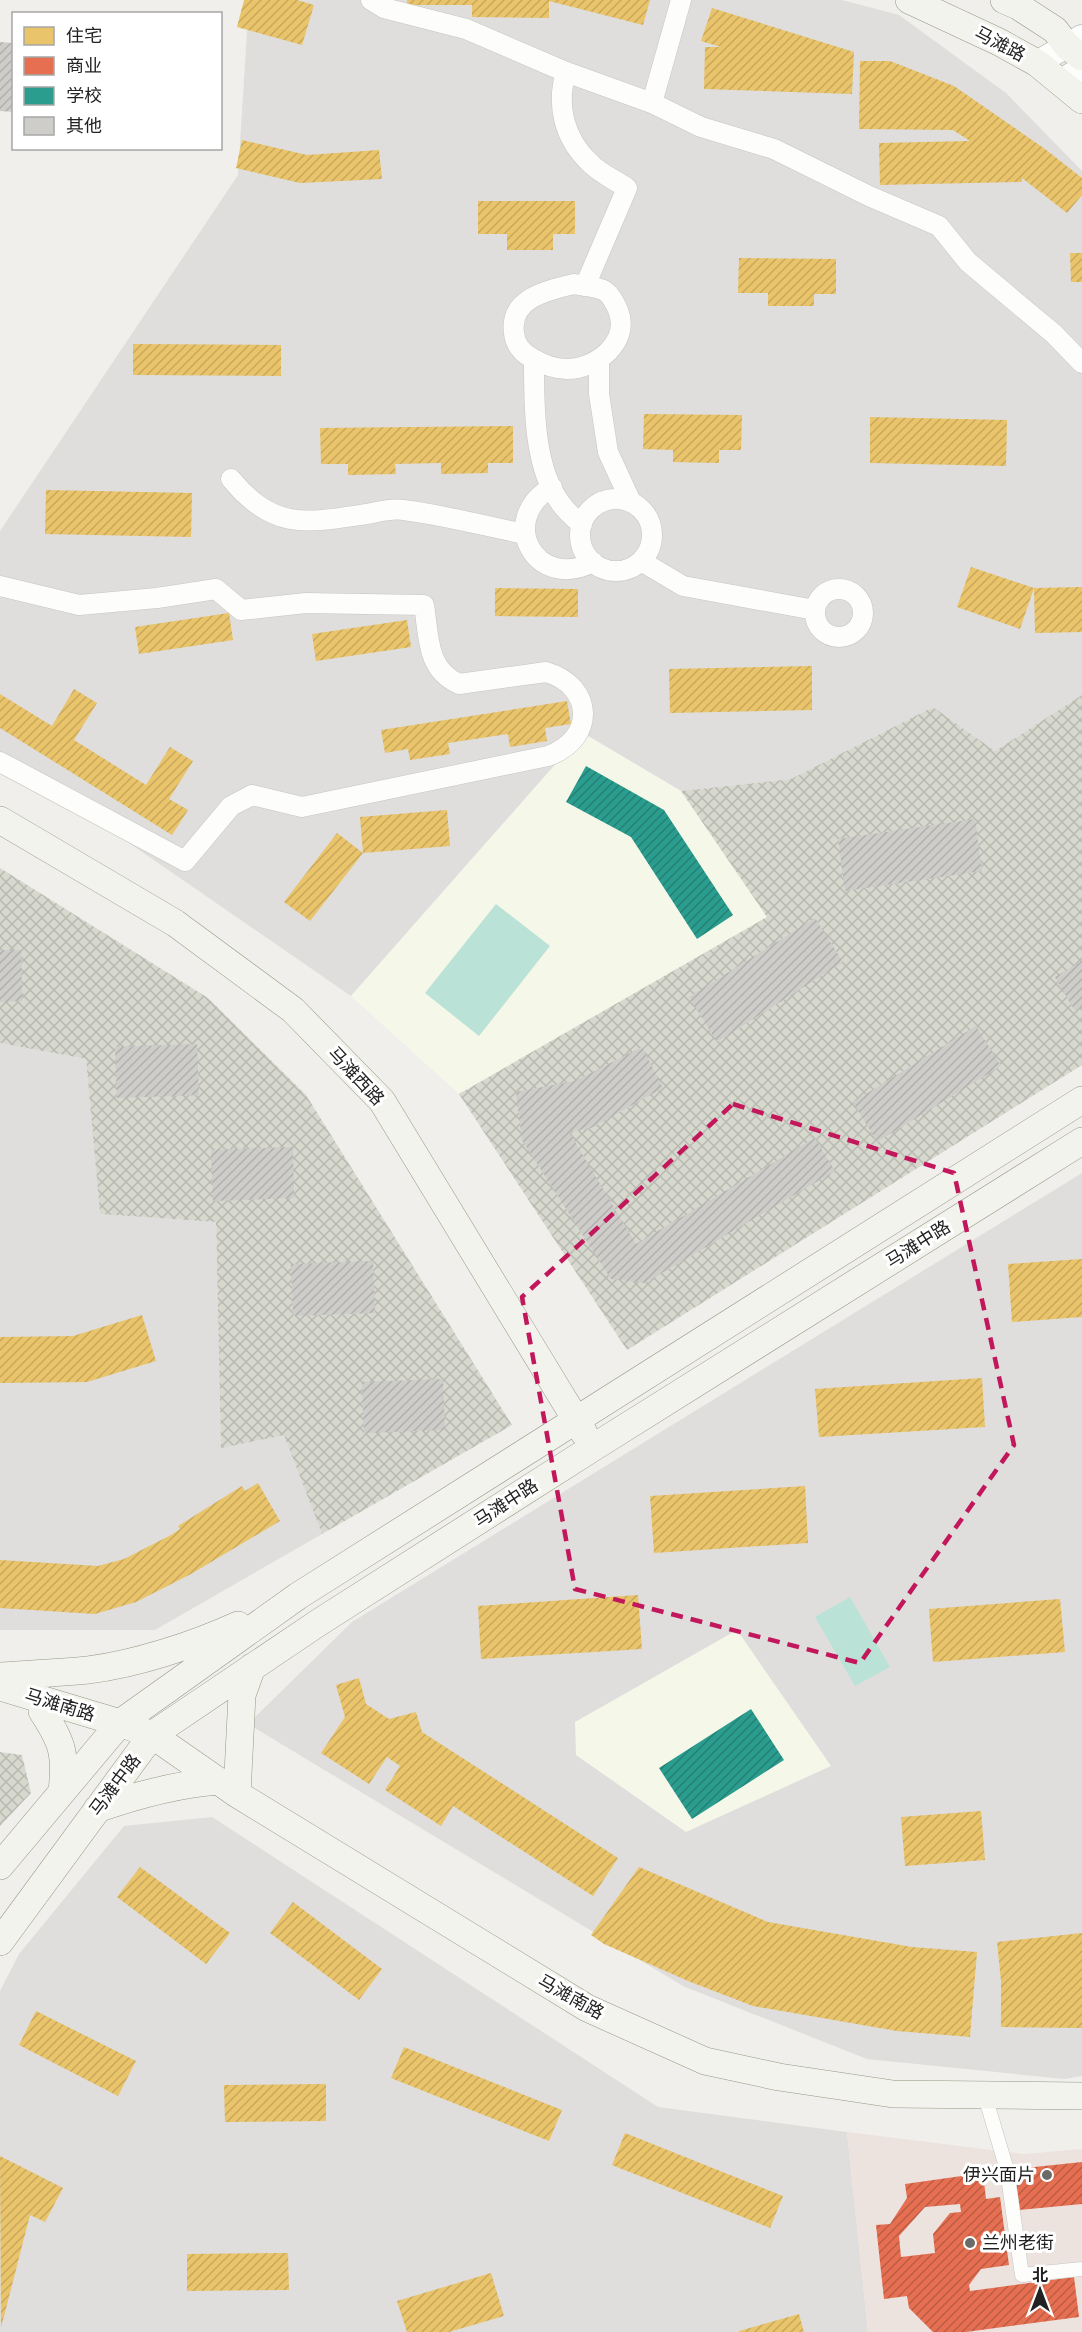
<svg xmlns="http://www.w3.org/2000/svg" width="1082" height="2332" font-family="Inter,'Noto Sans SC',sans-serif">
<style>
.residential{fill:#dfdedc}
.commercial{fill:#ece2de}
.education{fill:#f5f7e9}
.construction{fill:url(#construction-cross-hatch)}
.pitch{fill:#bbe2d7}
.homes{fill:url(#homes-hatch)}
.shops{fill:url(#shops-hatch);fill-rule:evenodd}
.schools{fill:url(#schools-hatch)}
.building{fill:url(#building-hatch)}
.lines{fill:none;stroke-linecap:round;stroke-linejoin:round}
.pedestrian-casing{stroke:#c6c5c3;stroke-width:15}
.minor-casing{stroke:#c6c5c3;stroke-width:21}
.tertiary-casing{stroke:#c6c5c3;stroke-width:26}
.secondary-casing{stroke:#949984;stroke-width:28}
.pedestrian{stroke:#fdfdfc;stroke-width:14}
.minor{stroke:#fdfdfc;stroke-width:20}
.tertiary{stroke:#fdfdfc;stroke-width:24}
.secondary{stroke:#f3f3ed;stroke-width:27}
.marked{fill:none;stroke:#c2185b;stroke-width:4.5;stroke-dasharray:12 8;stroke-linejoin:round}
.poi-dot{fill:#6a6a68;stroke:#fff;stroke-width:2}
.labels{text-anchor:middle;stroke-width:6;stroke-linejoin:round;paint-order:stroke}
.street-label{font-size:18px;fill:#222;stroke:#fff}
.poi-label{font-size:18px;fill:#222;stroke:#fff;text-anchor:end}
</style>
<defs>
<pattern id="construction-cross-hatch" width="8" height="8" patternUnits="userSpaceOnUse" patternTransform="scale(1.5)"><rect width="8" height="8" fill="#d7d8ce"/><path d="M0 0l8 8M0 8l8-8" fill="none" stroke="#b8b9b1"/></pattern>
<pattern id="homes-hatch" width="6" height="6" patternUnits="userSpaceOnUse" patternTransform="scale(1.5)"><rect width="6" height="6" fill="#e9c46a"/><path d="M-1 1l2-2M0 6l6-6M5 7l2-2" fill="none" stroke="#c8a85c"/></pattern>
<pattern id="shops-hatch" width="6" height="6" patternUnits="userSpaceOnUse" patternTransform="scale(1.5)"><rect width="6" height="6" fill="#e76f51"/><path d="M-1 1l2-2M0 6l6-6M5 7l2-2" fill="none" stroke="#bb5b43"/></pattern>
<pattern id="schools-hatch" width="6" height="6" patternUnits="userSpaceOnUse" patternTransform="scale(1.5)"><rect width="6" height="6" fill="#2a9d8f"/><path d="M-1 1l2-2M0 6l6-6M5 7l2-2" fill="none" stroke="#248074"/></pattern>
<pattern id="building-hatch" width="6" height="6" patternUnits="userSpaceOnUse" patternTransform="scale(1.5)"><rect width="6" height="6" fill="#cecdca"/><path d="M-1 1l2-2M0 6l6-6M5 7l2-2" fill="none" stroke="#b1b0ad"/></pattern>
</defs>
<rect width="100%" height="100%" fill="#f0efeb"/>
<path class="residential" d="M249,0H842L899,15L1006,93L1082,171V695L995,751L933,707L791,779L681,791L583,733L351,996L0,754V531L238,175Z
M0,1043L86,1059L100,1214L216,1222L221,1447L284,1434L322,1534L155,1630H0Z
M1082,1173V2076L1064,2079L867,2059L683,1986L248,1724L352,1622Z
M212,1817L658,2107L847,2132L868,2332H0V1991L19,1954L124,1826Z"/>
<path class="commercial" d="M847,2132L1024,2154L1082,2149V2332H868Z"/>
<path class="education" d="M583,733L681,791L767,917L459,1094L351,996Z
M737,1630L831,1766L686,1832L576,1755L575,1722Z"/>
<path class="construction" d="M1082,695V1065L627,1350L459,1094L767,917L681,791L791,779L933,707L995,751Z
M0,868L208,998L306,1095L512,1425L322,1534L284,1435L221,1448L216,1222L100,1214L86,1059L0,1043Z
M0,1752L22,1755L31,1793L0,1826Z"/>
<path class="pitch" d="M496,904L550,946L479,1036L425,993Z
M850,1597L890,1667L855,1686L815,1617Z"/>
<path class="homes" d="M244,0H297L314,5L302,45L237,27Z
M407,0H650L643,25L549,1V18L472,17V5H407Z
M712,8L854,52L852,94L704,89L705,47H721L701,41Z
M860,61H890L954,86L1045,149L1082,178V195L1067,213L1022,178V182L880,185L879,143L970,141L953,130L859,129Z
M242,140L307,155L379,150L382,179L300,183L236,168Z
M478,201H575V234H553V250H507V234H478Z
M1070,253H1082V282H1071Z
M739,258L836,259V294H814V306H768V293H738Z
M133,344L281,345V376L133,375Z
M644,414L742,415L741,450H719V463L673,462V450L643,449Z
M870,417L1007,420L1006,466L870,463Z
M513,426V463H488V473L441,474V463L395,464L396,474L348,475V464H321L320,428Z
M46,490L192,493L191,537L45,534Z
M971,567L1034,588L1082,587V632L1035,633L1034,588L1020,629L957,607Z
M495,588L578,589V617L495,616Z
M229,613L233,640L139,654L135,627Z
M407,620L411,647L316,661L312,634Z
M812,666V710L670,713L669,669Z
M74,689L97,703L74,740L146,785L170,747L193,761L169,799L188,810L172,835L0,728V694L52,726Z
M567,701L571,724L545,728L547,741L510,747L508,734L448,743L450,754L410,760L408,749L385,753L381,730Z
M447,810L450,846L363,853L310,921L284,902L337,833L363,853L360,817Z
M1082,1259V1317L1012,1322L1008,1264Z
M142,1315L156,1361L87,1382L0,1383V1337L73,1336Z
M982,1378L985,1427L819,1437L815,1389Z
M258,1483L280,1521L191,1574L136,1602L95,1614L0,1608V1560L98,1566L124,1559L171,1535L180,1529L178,1526L242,1486L245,1491Z
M805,1486L808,1543L654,1553L650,1496Z
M638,1595L642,1649L481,1659L478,1606Z
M1060,1599L1065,1652L933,1662L929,1609Z
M359,1678L366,1704L389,1719L416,1712L422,1732L618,1858L593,1896L453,1806L441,1826L385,1790L400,1766L387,1757L369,1784L321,1753L345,1717L336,1685Z
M981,1811L985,1860L905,1866L901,1817Z
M140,1867L230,1933L206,1964L117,1897Z
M639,1867L768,1922L912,1947L977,1952L970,2037L897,2031L753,2006L688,1981L604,1944L591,1935Z
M293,1902L382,1969L359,2000L270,1933Z
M1082,1933V2028L1001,2027V1981L997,1942Z
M36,2011L136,2061L118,2096L19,2045Z
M404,2047L562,2110L549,2141L391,2078Z
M326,2084V2121L225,2122L224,2085Z
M625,2133L783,2196L770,2228L612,2165Z
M0,2156L63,2188L45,2222L30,2215L1,2328Z
M288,2253L289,2290L187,2291V2254Z
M491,2273L504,2316L449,2332H407L397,2301Z
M799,2314L804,2332H739V2331Z"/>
<path class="shops" d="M1082,2162V2204L1019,2210L1015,2169Z
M983,2173L986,2199L1000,2197L1009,2265L981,2269L969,2285L970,2291L1074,2277L1079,2317L966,2332H933L909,2308L907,2296L884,2299L876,2225L890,2224L907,2198L905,2184ZM960,2204L961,2212L950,2213L933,2234L935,2253L901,2257L899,2236L925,2207Z"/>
<path class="schools" d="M586,766L664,810L733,915L697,939L631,837L566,802Z
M751,1709L784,1760L692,1819L659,1768Z"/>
<path class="building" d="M0,42L14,43V112L0,111Z
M975,819L982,871L845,891L838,839Z
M815,918L843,962L717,1042L689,997Z
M0,950H21L22,1001L0,1002Z
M1082,961V1007L1075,1011L1055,977Z
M976,1026L1001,1066L877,1142L853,1102Z
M197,1044L199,1095L117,1098L115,1047Z
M642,1047L663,1088L591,1128L569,1132L636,1244L815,1138L835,1171L645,1283L611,1279L522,1140L516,1092L575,1081Z
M293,1147L294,1198L213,1201L211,1150Z
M373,1261L375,1313L293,1316L291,1264Z
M443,1379L445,1430L364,1433L362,1382Z"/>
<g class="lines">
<defs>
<path id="pedestrian" d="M985,2096L1007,2170L1022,2275L1082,2269"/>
<path id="minor" d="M371,0L384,8L466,29L566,72L652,103L701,127L774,149L869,196L939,226L968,262L1054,334L1082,363
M566,72C556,105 564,138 589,162C599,173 615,180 627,188L585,286
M652,103L681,0
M574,284C583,286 597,286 605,291C611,295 615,303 618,310C631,342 596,369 567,369C554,369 542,364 532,358C522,353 515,344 514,333C509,298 548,290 574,284Z
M599,359V394L608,452L631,502
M534,360C534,404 533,469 562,505C567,512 575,519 582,525
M231,479C274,531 306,523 367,514C378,512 392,508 403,510C444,515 485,526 525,534
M552,487C496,520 536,592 593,562
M580 535a36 36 0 1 1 72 0a36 36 0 1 1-72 0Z
M641,561L683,586L815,610
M0,586L79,605L157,598L216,589L241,610L306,603L424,605C429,636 426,669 459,684L546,672C594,686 596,739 548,756L302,807L252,795L231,806L185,861L0,762
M815 613a24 24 0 1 1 48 0a24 24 0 1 1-48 0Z"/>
<path id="tertiary" d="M1037,63L1082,37
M1060,82L1082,68"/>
<path id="secondary" d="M909,0L999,42L1037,63L1082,100
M1004,0L1018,6L1055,30L1067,46L1082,57
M0,820L175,923L293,1010L382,1101L584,1433
M0,1676C29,1674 59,1673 88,1670C136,1664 194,1645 238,1625
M0,1687L120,1723L152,1735L237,1794L587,2008L705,2061L779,2077L893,2094L1082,2096
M42,1711C63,1743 66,1754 62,1792
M237,1794L242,1695L252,1667
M97,1809C137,1795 176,1784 219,1781
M0,1866L120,1723L298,1596L1082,1100
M0,1942L152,1735L318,1623L594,1447L1082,1141"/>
</defs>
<use href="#pedestrian" class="pedestrian-casing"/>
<use href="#minor" class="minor-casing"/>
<use href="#tertiary" class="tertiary-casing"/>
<use href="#secondary" class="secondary-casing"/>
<use href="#pedestrian" class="pedestrian"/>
<use href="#minor" class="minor"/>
<use href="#tertiary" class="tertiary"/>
<use href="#secondary" class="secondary"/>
</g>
<path class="marked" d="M733,1104L954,1173L1014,1445L860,1663L575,1589L522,1297Z"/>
<g class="poi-dot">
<circle cx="1047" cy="2175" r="6"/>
<circle cx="970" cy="2243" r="6"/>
</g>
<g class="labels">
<g class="street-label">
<text transform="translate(1000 44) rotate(27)" y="6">马滩路</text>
<text transform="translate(356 1076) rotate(47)" y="6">马滩西路</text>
<text transform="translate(918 1244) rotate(-32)" y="6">马滩中路</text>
<text transform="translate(506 1503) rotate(-33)" y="6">马滩中路</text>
<text transform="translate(60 1705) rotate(17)" y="6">马滩南路</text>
<text transform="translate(115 1785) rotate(-53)" y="6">马滩中路</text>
<text transform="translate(571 1997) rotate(29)" y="6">马滩南路</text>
</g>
<g class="poi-label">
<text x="1035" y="2181">伊兴面片</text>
<text x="982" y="2249" text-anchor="start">兰州老街</text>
</g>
</g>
<rect x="12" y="12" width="210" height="138" fill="#ffffff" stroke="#a7a7a7" stroke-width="1.5"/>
<rect x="24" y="27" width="30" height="18" fill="#e9c46a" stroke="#a7a7a7" stroke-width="1.5"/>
<text x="66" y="42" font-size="18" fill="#222222">住宅</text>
<rect x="24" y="57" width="30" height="18" fill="#e76f51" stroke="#a7a7a7" stroke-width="1.5"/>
<text x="66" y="72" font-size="18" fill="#222222">商业</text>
<rect x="24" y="87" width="30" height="18" fill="#2a9d8f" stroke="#a7a7a7" stroke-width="1.5"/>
<text x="66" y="102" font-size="18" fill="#222222">学校</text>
<rect x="24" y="117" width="30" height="18" fill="#cecdca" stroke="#a7a7a7" stroke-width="1.5"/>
<text x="66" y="132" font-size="18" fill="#222222">其他</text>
<g transform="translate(1040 2290)" stroke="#ffffff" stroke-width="4.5" paint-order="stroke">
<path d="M0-4.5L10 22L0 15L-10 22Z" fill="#222222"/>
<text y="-9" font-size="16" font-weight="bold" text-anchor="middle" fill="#222222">北</text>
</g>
</svg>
